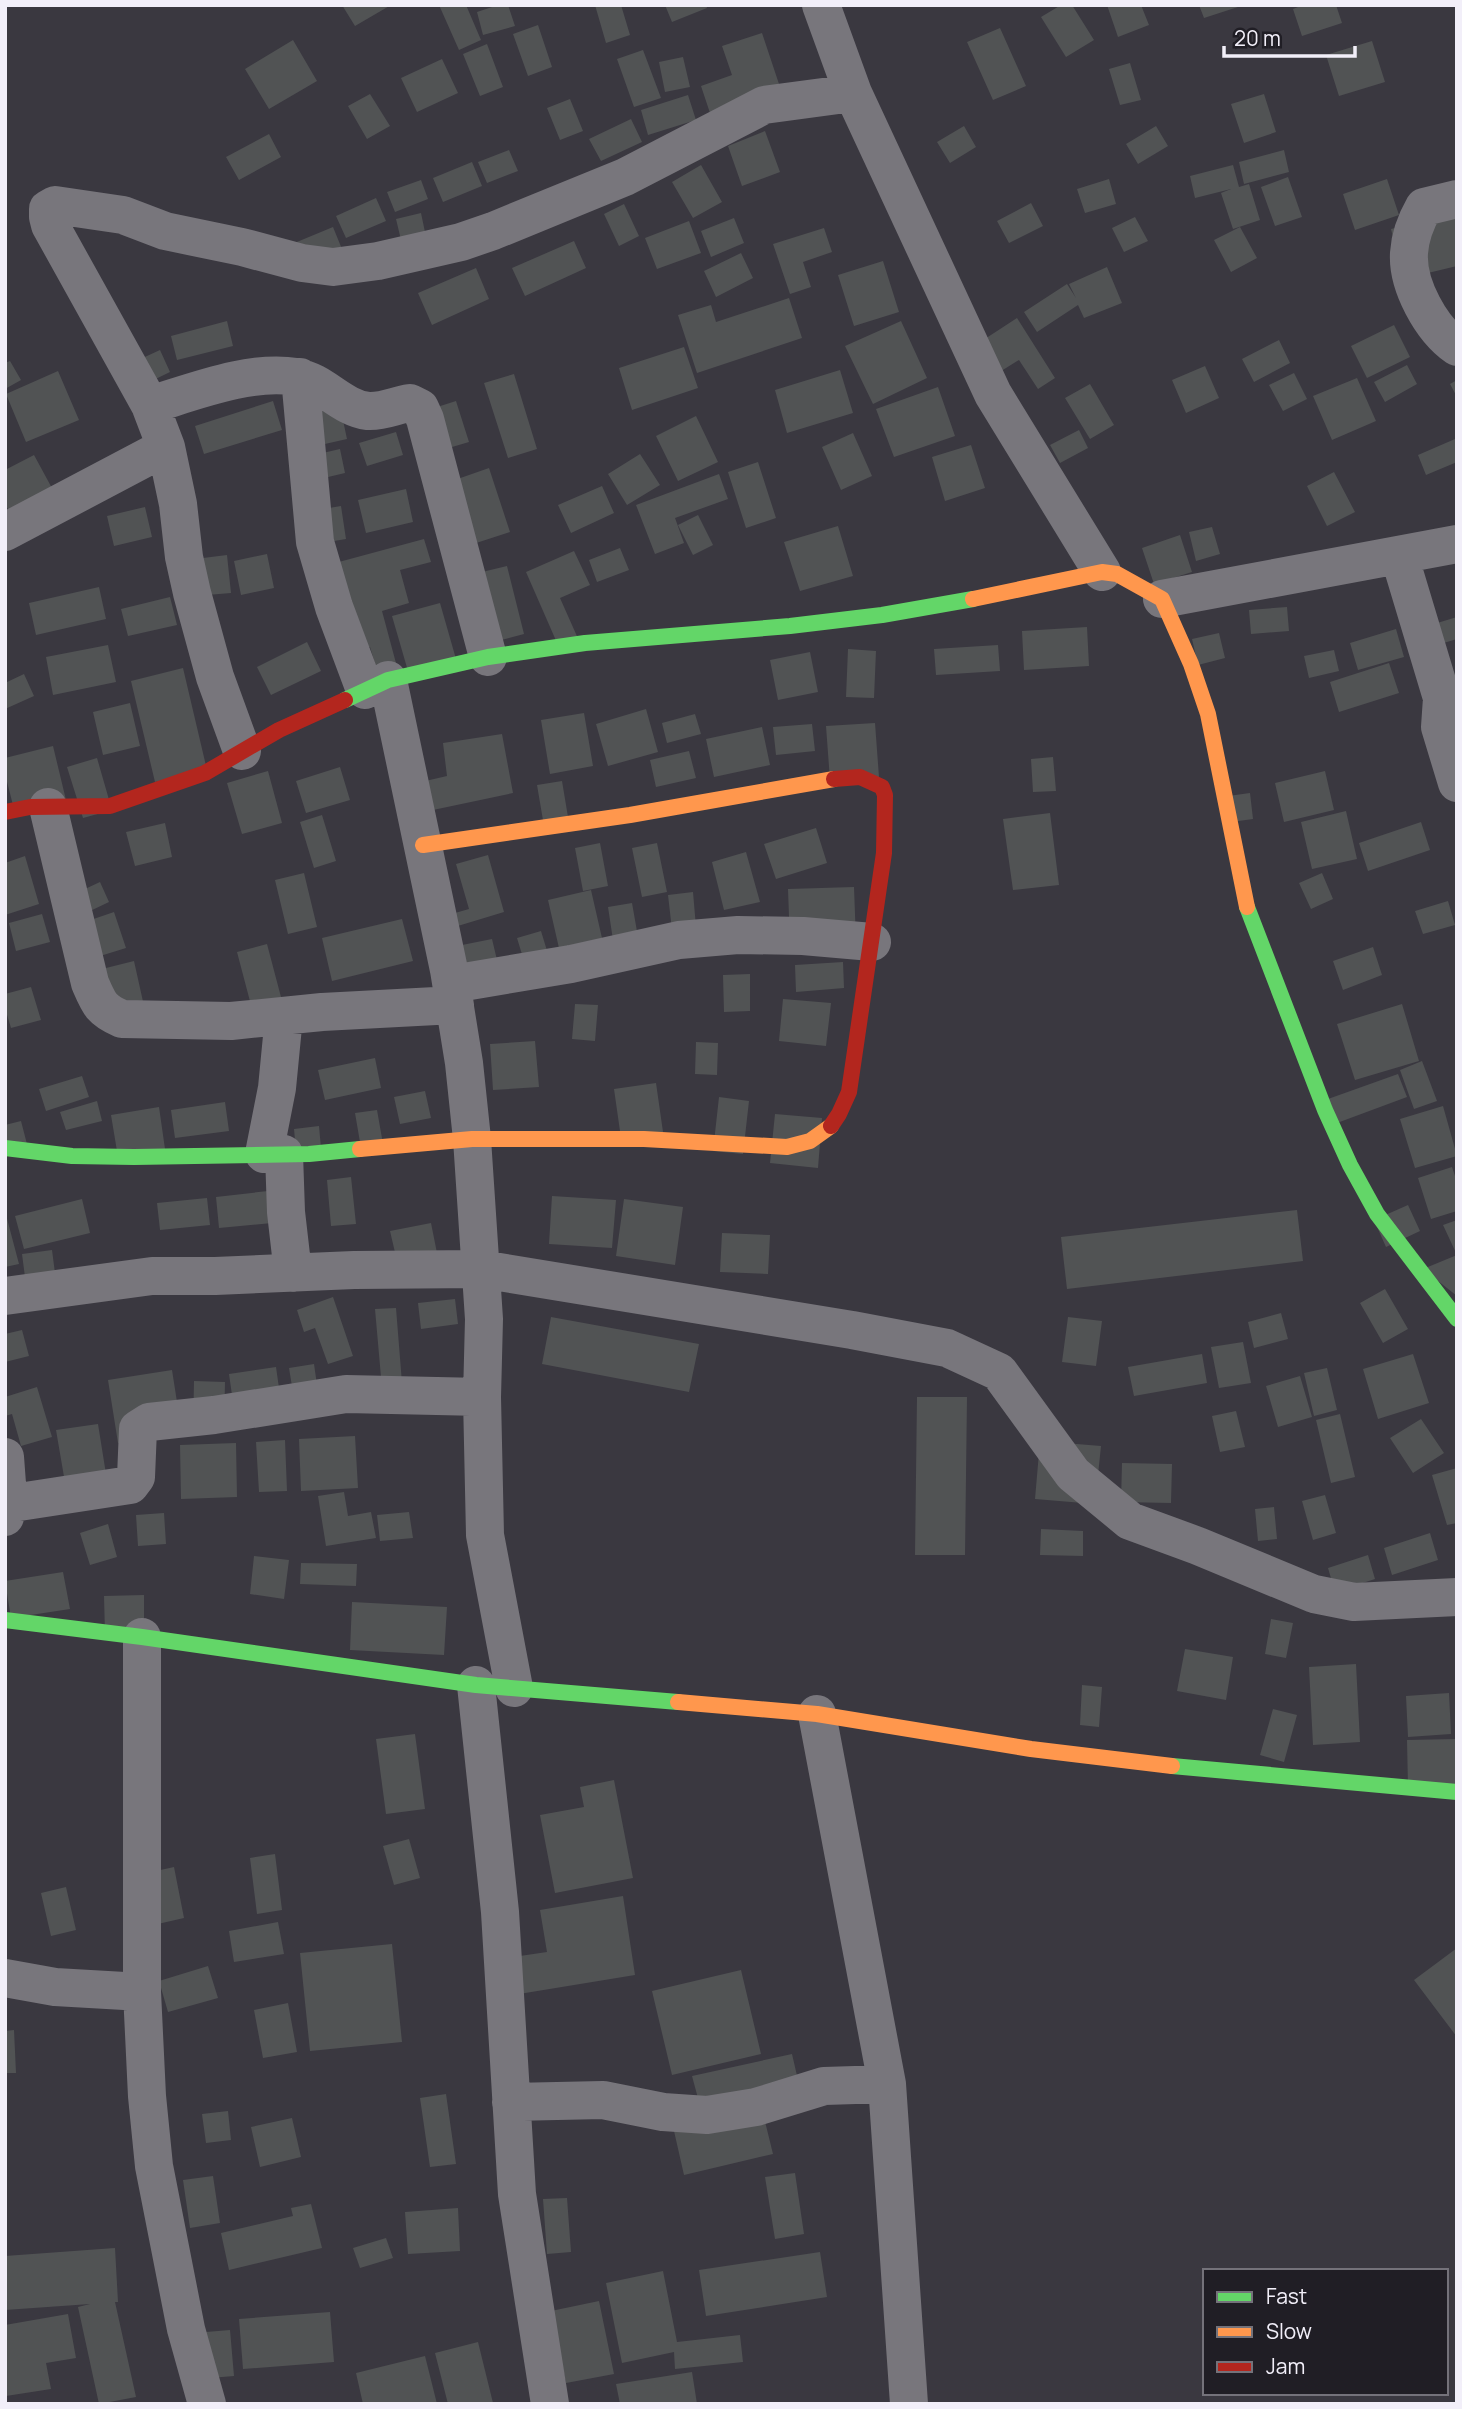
<svg xmlns="http://www.w3.org/2000/svg" width="1462" height="2409" font-family="Manrope,sans-serif">
<style>
.building{fill:#515354}
.lines{fill:none;stroke-linecap:round;stroke-linejoin:round}
.street{stroke:#78767c;stroke-width:38}
.fast{stroke:#63d668;stroke-width:16}
.slow{stroke:#ff974d;stroke-width:16}
.jam{stroke:#b3261e;stroke-width:16}
</style>
<rect width="100%" height="100%" fill="#3a3840"/>
<path class="building" d="M342,5H391L355,26Z
M439,5H466L481,40L459,50Z
M498,5H508L515,26L483,35L477,12Z
M595,5H621L630,35L606,43Z
M665,5H706L707,8L672,22Z
M1061,5H1072L1094,40L1066,57L1041,17Z
M1107,5H1141L1149,25L1118,37Z
M1199,5H1241V6L1204,18Z
M1303,5H1336L1342,23L1302,36L1293,9Z
M538,25L552,67L528,76L513,34Z
M1000,28L1026,86L993,100L967,42Z
M762,33L785,102L714,125L701,86L732,75L722,46Z
M293,40L317,81L269,109L245,69Z
M1372,41L1385,82L1339,96L1326,55Z
M487,44L503,87L480,96L463,54Z
M643,50L661,98L634,107L617,59Z
M683,57L690,87L665,92L659,62Z
M442,59L458,93L417,112L401,78Z
M1130,63L1141,100L1120,105L1109,69Z
M370,94L390,126L367,139L348,106Z
M1264,94L1276,132L1244,143L1231,104Z
M688,95L696,120L648,135L641,110Z
M570,99L583,131L560,140L547,108Z
M631,119L642,142L601,161L589,139Z
M964,126L976,147L950,163L937,142Z
M1156,126L1168,146L1138,164L1126,144Z
M765,131L780,172L742,186L728,146Z
M269,134L281,157L239,180L226,157Z
M509,150L518,171L487,183L478,162Z
M1284,150L1289,172L1244,184L1239,162Z
M472,162L482,186L443,202L433,178Z
M701,165L722,202L693,218L672,182Z
M1233,165L1239,187L1249,184L1260,220L1233,229L1221,193L1231,189L1195,198L1190,176Z
M1288,177L1302,217L1275,226L1261,187Z
M1109,179L1116,204L1085,213L1077,189Z
M1387,179L1399,215L1355,230L1343,194Z
M421,180L428,199L395,212L387,192Z
M376,198L386,221L346,238L336,216Z
M1031,203L1043,226L1009,243L997,221Z
M624,204L639,236L619,246L604,214Z
M421,213L430,256L406,261L396,219Z
M1457,213V266L1403,279L1391,229Z
M1135,217L1148,241L1124,252L1112,228Z
M734,218L744,243L711,257L701,231Z
M689,221L701,253L657,269L645,238Z
M333,227L346,259L292,244Z
M1240,227L1257,258L1231,272L1214,240Z
M824,228L832,252L803,262L811,287L790,294L773,244Z
M574,241L586,268L525,296L512,268Z
M741,253L753,278L716,297L704,271Z
M883,261L899,312L854,326L838,275Z
M1107,267L1122,303L1084,318L1078,305L1037,332L1024,312L1067,284L1076,298L1069,284Z
M476,268L489,299L432,325L418,293Z
M789,298L802,338L697,373L678,315L711,305L716,322Z
M1017,318L1055,378L1038,389L1019,360L990,378L971,348Z
M227,321L233,346L177,360L171,336Z
M901,321L927,378L873,404L845,346Z
M1394,325L1410,357L1367,378L1351,346Z
M1279,340L1290,363L1254,382L1242,359Z
M684,347L698,388L632,410L619,368Z
M160,350L170,372L133,390L123,367Z
M10,361L21,380L5,389V363Z
M1407,365L1417,384L1385,402L1374,382Z
M1205,366L1219,398L1186,413L1172,380Z
M840,370L853,413L787,433L775,390Z
M58,371L79,420L26,442L6,394Z
M1294,373L1307,399L1283,411L1269,385Z
M514,374L537,449L508,458L484,383Z
M1357,378L1376,421L1332,440L1313,396Z
M1457,380V397L1450,384Z
M1090,384L1114,425L1090,439L1065,398Z
M938,387L955,436L894,457L876,409Z
M337,392L347,439L316,446L305,399Z
M273,401L282,430L204,454L195,426Z
M456,401L469,442L425,455L412,415Z
M696,416L718,462L678,481L656,436Z
M1079,430L1088,448L1060,463L1050,445Z
M396,432L403,455L367,466L359,443Z
M853,433L872,476L841,490L822,447Z
M1455,439L1457,462L1426,475L1418,455Z
M971,445L985,488L945,501L932,457Z
M340,449L345,473L307,482L301,458Z
M640,454L660,485L627,505L608,474Z
M34,455L59,501L17,525L5,504V470Z
M758,462L776,518L746,528L728,472Z
M489,468L510,532L470,545L449,482Z
M1334,472L1355,512L1327,526L1307,486Z
M719,474L728,499L675,518L684,543L655,554L636,505Z
M602,486L614,513L571,533L558,505Z
M406,489L413,522L366,533L358,500Z
M341,506L346,539L310,545L305,512Z
M145,507L152,537L114,546L107,516Z
M698,515L713,545L693,555L678,525Z
M838,526L853,576L800,591L784,542Z
M1212,527L1220,554L1196,561L1189,532Z
M1180,535L1192,572L1154,584L1142,548Z
M424,539L431,562L400,570L409,603L382,611L400,678L381,684L370,647L348,653L324,566Z
M620,548L629,570L597,582L589,560Z
M574,551L590,585L560,598L580,643L561,652L526,572Z
M267,554L274,588L241,595L234,561Z
M227,555L231,593L207,595L203,558Z
M507,566L524,634L475,647L457,578Z
M99,587L106,619L36,635L29,603Z
M170,597L177,625L128,636L121,609Z
M440,603L458,666L410,678L392,616Z
M1287,607L1289,631L1251,634L1249,610Z
M1457,617V639L1420,650L1414,630Z
M1087,627L1089,666L1024,670L1022,631Z
M1396,629L1404,657L1358,670L1350,643Z
M1219,633L1225,658L1198,665L1192,639Z
M307,642L321,671L271,695L257,667Z
M108,645L116,682L53,695L46,657Z
M998,645L1000,671L936,675L934,649Z
M848,649L876,651L874,698L846,697Z
M1334,650L1339,671L1309,678L1304,656Z
M810,652L818,692L778,700L770,660Z
M1389,663L1399,693L1339,712L1330,682Z
M183,668L207,770L155,782L131,681Z
M24,674L34,696L5,709V683Z
M130,703L140,746L103,755L93,712Z
M646,709L658,752L608,766L596,724Z
M584,713L593,766L550,774L541,720Z
M695,714L701,734L667,743L662,723Z
M875,723L879,777L830,780L826,726Z
M812,724L815,751L776,755L773,727Z
M762,727L770,765L714,777L706,739Z
M502,734L513,793L414,814L408,785L447,776L443,743Z
M53,746L66,800L15,813L5,774V758Z
M689,751L696,778L656,787L650,760Z
M1053,757L1056,791L1033,792L1031,759Z
M97,758L112,810L83,818L67,767Z
M340,767L350,800L306,813L296,781Z
M268,771L282,823L242,834L227,783Z
M1325,771L1334,810L1284,822L1275,783Z
M562,781L570,829L545,832L537,785Z
M1250,793L1253,819L1224,823L1221,797Z
M1346,811L1357,859L1312,869L1301,822Z
M1050,813L1059,885L1013,890L1003,819Z
M322,815L336,861L314,868L300,822Z
M1421,822L1430,850L1368,871L1359,843Z
M165,823L172,857L135,866L126,832Z
M816,828L827,863L776,879L764,844Z
M600,843L608,886L583,891L575,848Z
M657,843L667,892L642,897L632,848Z
M746,852L760,902L724,910L712,862Z
M488,855L504,912L438,932L434,919L469,909L456,864Z
M25,856L39,904L5,915V863Z
M304,873L317,927L288,934L275,880Z
M1322,873L1333,899L1311,909L1299,883Z
M100,882L109,902L67,922L57,902Z
M854,887L856,941L790,944L788,889Z
M591,890L607,960L564,970L548,900Z
M693,892L696,927L672,930L668,895Z
M1448,901L1455,925L1423,934L1415,911Z
M632,903L638,937L613,940L608,907Z
M114,912L126,948L84,961L73,926Z
M42,914L50,942L16,951L9,923Z
M402,919L413,961L332,981L322,938Z
M541,931L555,977L531,984L517,938Z
M492,939L503,985L468,993L457,946Z
M267,944L286,1016L256,1024L237,952Z
M1373,947L1382,975L1343,990L1333,961Z
M134,961L146,1015L102,1026L90,972Z
M843,962L844,988L796,992L795,965Z
M750,974V1011L724,1012L723,975Z
M31,987L41,1020L11,1028L5,1008V994Z
M783,999L831,1003L826,1046L779,1041Z
M575,1004L598,1005L595,1041L572,1039Z
M1402,1004L1419,1061L1355,1080L1337,1024Z
M535,1041L539,1087L493,1090L490,1044Z
M696,1042L718,1043L717,1075L695,1074Z
M375,1058L381,1088L325,1100L318,1070Z
M1422,1061L1437,1101L1414,1109L1400,1070Z
M1398,1074L1407,1097L1337,1123L1328,1099Z
M82,1076L89,1097L46,1111L39,1089Z
M656,1083L663,1132L621,1138L614,1089Z
M425,1091L431,1118L400,1124L394,1097Z
M719,1097L749,1101L743,1154L713,1151Z
M97,1101L102,1121L66,1130L60,1112Z
M225,1102L229,1131L175,1138L171,1110Z
M1443,1106L1457,1156L1415,1168L1400,1119Z
M159,1107L166,1156L119,1163L111,1115Z
M377,1110L383,1144L361,1148L355,1113Z
M775,1114L822,1118L818,1168L770,1163Z
M21,1121L28,1148L5,1154V1125Z
M319,1126L322,1159L297,1162L294,1129Z
M1452,1167L1457,1182V1211L1431,1219L1418,1178Z
M351,1177L356,1224L331,1226L327,1180Z
M268,1191L272,1223L219,1228L216,1197Z
M552,1196L616,1200L612,1248L549,1244Z
M207,1198L210,1225L160,1230L157,1203Z
M82,1199L90,1233L24,1249L15,1216Z
M624,1199L683,1207L675,1265L616,1256Z
M1408,1205L1420,1231L1386,1247L1374,1220Z
M1297,1210L1303,1261L1067,1289L1061,1237Z
M5,1211L19,1264L5,1267Z
M1457,1220V1255L1443,1225Z
M431,1223L437,1253L397,1261L390,1231Z
M722,1233L770,1235L768,1274L720,1272Z
M52,1250L58,1296L28,1300L22,1254Z
M1457,1255V1296L1423,1269Z
M1385,1289L1408,1329L1383,1343L1360,1303Z
M333,1297L353,1356L328,1364L315,1328L304,1332L297,1310Z
M455,1299L458,1324L421,1329L418,1303Z
M396,1308L404,1408L384,1411L375,1309Z
M1281,1313L1288,1339L1254,1348L1248,1322Z
M551,1317L699,1344L689,1392L542,1364Z
M1068,1317L1102,1321L1096,1366L1062,1362Z
M22,1330L29,1356L5,1362V1334Z
M1243,1342L1251,1383L1219,1388L1211,1347Z
M1202,1354L1207,1383L1134,1396L1128,1367Z
M1413,1354L1429,1403L1378,1419L1363,1369Z
M314,1364L321,1413L297,1417L289,1368Z
M276,1367L280,1395L233,1402L229,1374Z
M1327,1368L1337,1410L1314,1416L1304,1373Z
M172,1370L177,1402L150,1437L118,1443L108,1380Z
M1300,1376L1312,1417L1278,1427L1266,1386Z
M194,1381L225,1382L224,1432L193,1431Z
M37,1387L52,1437L21,1446L12,1414L5,1416V1397Z
M917,1397H967L965,1555H915Z
M1236,1411L1245,1447L1220,1452L1212,1416Z
M1340,1414L1355,1477L1331,1483L1316,1420Z
M1421,1419L1444,1453L1413,1473L1390,1438Z
M98,1424L110,1499L69,1506L56,1430Z
M355,1436L358,1488L301,1491L299,1439Z
M285,1440L287,1491L259,1492L256,1442Z
M1040,1441L1101,1446L1095,1504L1035,1499Z
M236,1443L237,1497L181,1499L180,1445Z
M1122,1463L1172,1464L1171,1503L1121,1502Z
M1457,1468V1523L1447,1525L1432,1475Z
M344,1492L348,1516L371,1512L376,1538L326,1546L318,1496Z
M1325,1495L1336,1533L1313,1540L1302,1501Z
M1274,1507L1277,1539L1258,1541L1255,1509Z
M409,1512L413,1538L380,1541L377,1515Z
M164,1513L166,1544L138,1546L136,1515Z
M108,1524L117,1557L90,1565L80,1533Z
M1041,1529L1083,1531V1556L1040,1555Z
M1430,1533L1438,1560L1392,1575L1384,1548Z
M1368,1555L1375,1579L1335,1592L1328,1568Z
M254,1556L289,1560L284,1599L250,1594Z
M301,1563L357,1564L356,1586L300,1584Z
M63,1572L70,1609L11,1618L5,1581Z
M144,1595V1633L105,1634L104,1596Z
M352,1602L447,1607L444,1655L350,1650Z
M1271,1619L1293,1623L1286,1658L1265,1654Z
M1185,1649L1233,1657L1226,1700L1177,1691Z
M1356,1664L1360,1742L1313,1745L1309,1667Z
M1082,1685L1102,1687L1099,1727L1080,1725Z
M1449,1693L1451,1734L1408,1737L1406,1696Z
M1273,1709L1297,1715L1284,1762L1260,1755Z
M415,1734L425,1809L386,1814L376,1739Z
M1457,1739V1785L1408,1786L1407,1740Z
M614,1780L633,1878L555,1893L540,1815L584,1807L580,1787Z
M409,1839L420,1878L394,1885L383,1846Z
M275,1854L282,1910L257,1914L250,1858Z
M174,1867L184,1918L149,1926L138,1875Z
M66,1887L76,1930L51,1936L41,1893Z
M623,1896L635,1975L513,1995L507,1958L547,1952L540,1910Z
M278,1922L284,1954L234,1962L229,1931Z
M392,1944L402,2042L310,2051L300,1953Z
M1457,1948V2037L1414,1980Z
M208,1966L218,1998L168,2012L159,1981Z
M741,1970L761,2054L672,2075L652,1991Z
M288,2003L297,2052L263,2058L254,2010Z
M14,2030L16,2073H5V2031Z
M792,2054L798,2080L757,2089L773,2154L684,2175L669,2109L699,2102L692,2076Z
M446,2094L456,2164L430,2167L420,2098Z
M228,2111L231,2140L206,2143L202,2114Z
M292,2118L301,2157L260,2167L251,2127Z
M795,2173L804,2234L775,2239L765,2177Z
M213,2176L220,2223L190,2228L183,2180Z
M567,2198L571,2252L547,2254L543,2199Z
M311,2204L322,2248L229,2270L221,2233L293,2216L291,2208Z
M458,2208L460,2251L408,2254L405,2212Z
M386,2238L393,2258L360,2268L353,2248Z
M115,2248L118,2302H115L136,2397L99,2404L78,2307L90,2304L5,2310V2256Z
M820,2252L827,2297L706,2316L699,2270Z
M663,2271L677,2342L740,2335L743,2362L675,2369L674,2352L622,2363L606,2283Z
M599,2301L614,2374L566,2383L551,2311Z
M330,2312L334,2362L243,2369L239,2319Z
M68,2314L76,2358L46,2363L51,2389L6,2396L5,2325Z
M230,2330L234,2376L210,2378L206,2332Z
M478,2342L493,2403L448,2404L435,2353Z
M425,2356L437,2404H363L356,2373Z
M692,2372L697,2404H620L616,2384Z"/>
<g class="lines">
<path class="street" d="M821,5L853,93L993,394L1102,572
M1457,199L1424,207C1416,221 1410,236 1409,253C1407,285 1431,329 1457,347
M300,377L315,542L334,607L365,690
M150,405C193,392 251,369 296,377C323,381 341,408 368,411C383,412 396,405 410,403L420,408L425,419L488,657
M5,532L166,447
M1399,555L1442,698L1440,727L1457,783
M1162,599L1457,544
M388,680L449,970L464,1063L472,1139L484,1319L482,1397L485,1535L514,1688
M242,751L215,677L192,593L184,557L178,504L166,447L150,405L50,225L48,217V209L55,205L123,215L165,231L242,247L302,263L333,267L378,261L461,242L493,231L625,177L764,105L853,93
M48,807L90,983C99,1004 101,1010 122,1019L231,1021L322,1012L455,1005
M452,984L571,964L679,940L738,935L803,936L872,942
M264,1154L277,1088L284,1016
M284,1154L286,1212L293,1273
M5,1296L152,1276H215L354,1270L481,1269L852,1330L947,1348L999,1372L1073,1474L1130,1521L1198,1546L1314,1594L1354,1602L1457,1597
M5,1457L7,1484L5,1517
M6,1504L130,1485L136,1477L138,1429L149,1422L214,1415L346,1394L482,1397
M142,1637V1992L147,2096L154,2166L186,2329L207,2404
M476,1685L500,1912L517,2194L550,2404
M817,1714L887,2084L909,2404
M5,1978L55,1987L142,1992
M511,2102L603,2100L663,2112L707,2115L756,2107L824,2086L887,2084"/>
<path class="fast" d="M345,700L388,680L488,657L585,643L790,626L882,615L973,599
M1247,907L1325,1110L1350,1165L1377,1214L1457,1319
M5,1148L72,1156L134,1157L309,1154L360,1149
M5,1620L142,1637L476,1685L678,1702
M1172,1766L1457,1792"/>
<path class="slow" d="M973,599L1102,572L1117,574L1162,599L1191,664L1208,714L1247,907
M423,845L630,815L834,779
M360,1149L472,1139H644L787,1147L810,1141L831,1126
M678,1702L817,1714L1031,1749L1172,1766"/>
<path class="jam" d="M5,812L30,807L110,806L205,773L279,730L345,700
M831,1126L839,1114L849,1092L884,853L885,795L882,787L860,777L834,779"/>
</g>
<rect width="1462" height="2409" fill="none" stroke="#f2eff9" stroke-width="14"/>
<rect x="1203" y="2269" width="245" height="126" fill="#201e25" stroke="#74727a" stroke-width="2"/>
<rect x="1217" y="2292" width="35" height="10" fill="#63d668" stroke="#74727a" stroke-width="2"/>
<text x="1266" y="2304" font-size="21" fill="#f2eff9">Fast</text>
<rect x="1217" y="2327" width="35" height="10" fill="#ff974d" stroke="#74727a" stroke-width="2"/>
<text x="1266" y="2339" font-size="21" fill="#f2eff9">Slow</text>
<rect x="1217" y="2362" width="35" height="10" fill="#b3261e" stroke="#74727a" stroke-width="2"/>
<text x="1266" y="2374" font-size="21" fill="#f2eff9">Jam</text>
<path d="M1224 46v10h131v-10" fill="none" stroke="#f2eff9" stroke-width="3.5"/>
<text x="1234" y="46" font-size="21" fill="#f2eff9" stroke="#201e25" stroke-width="5" paint-order="stroke">20 m</text>
</svg>
